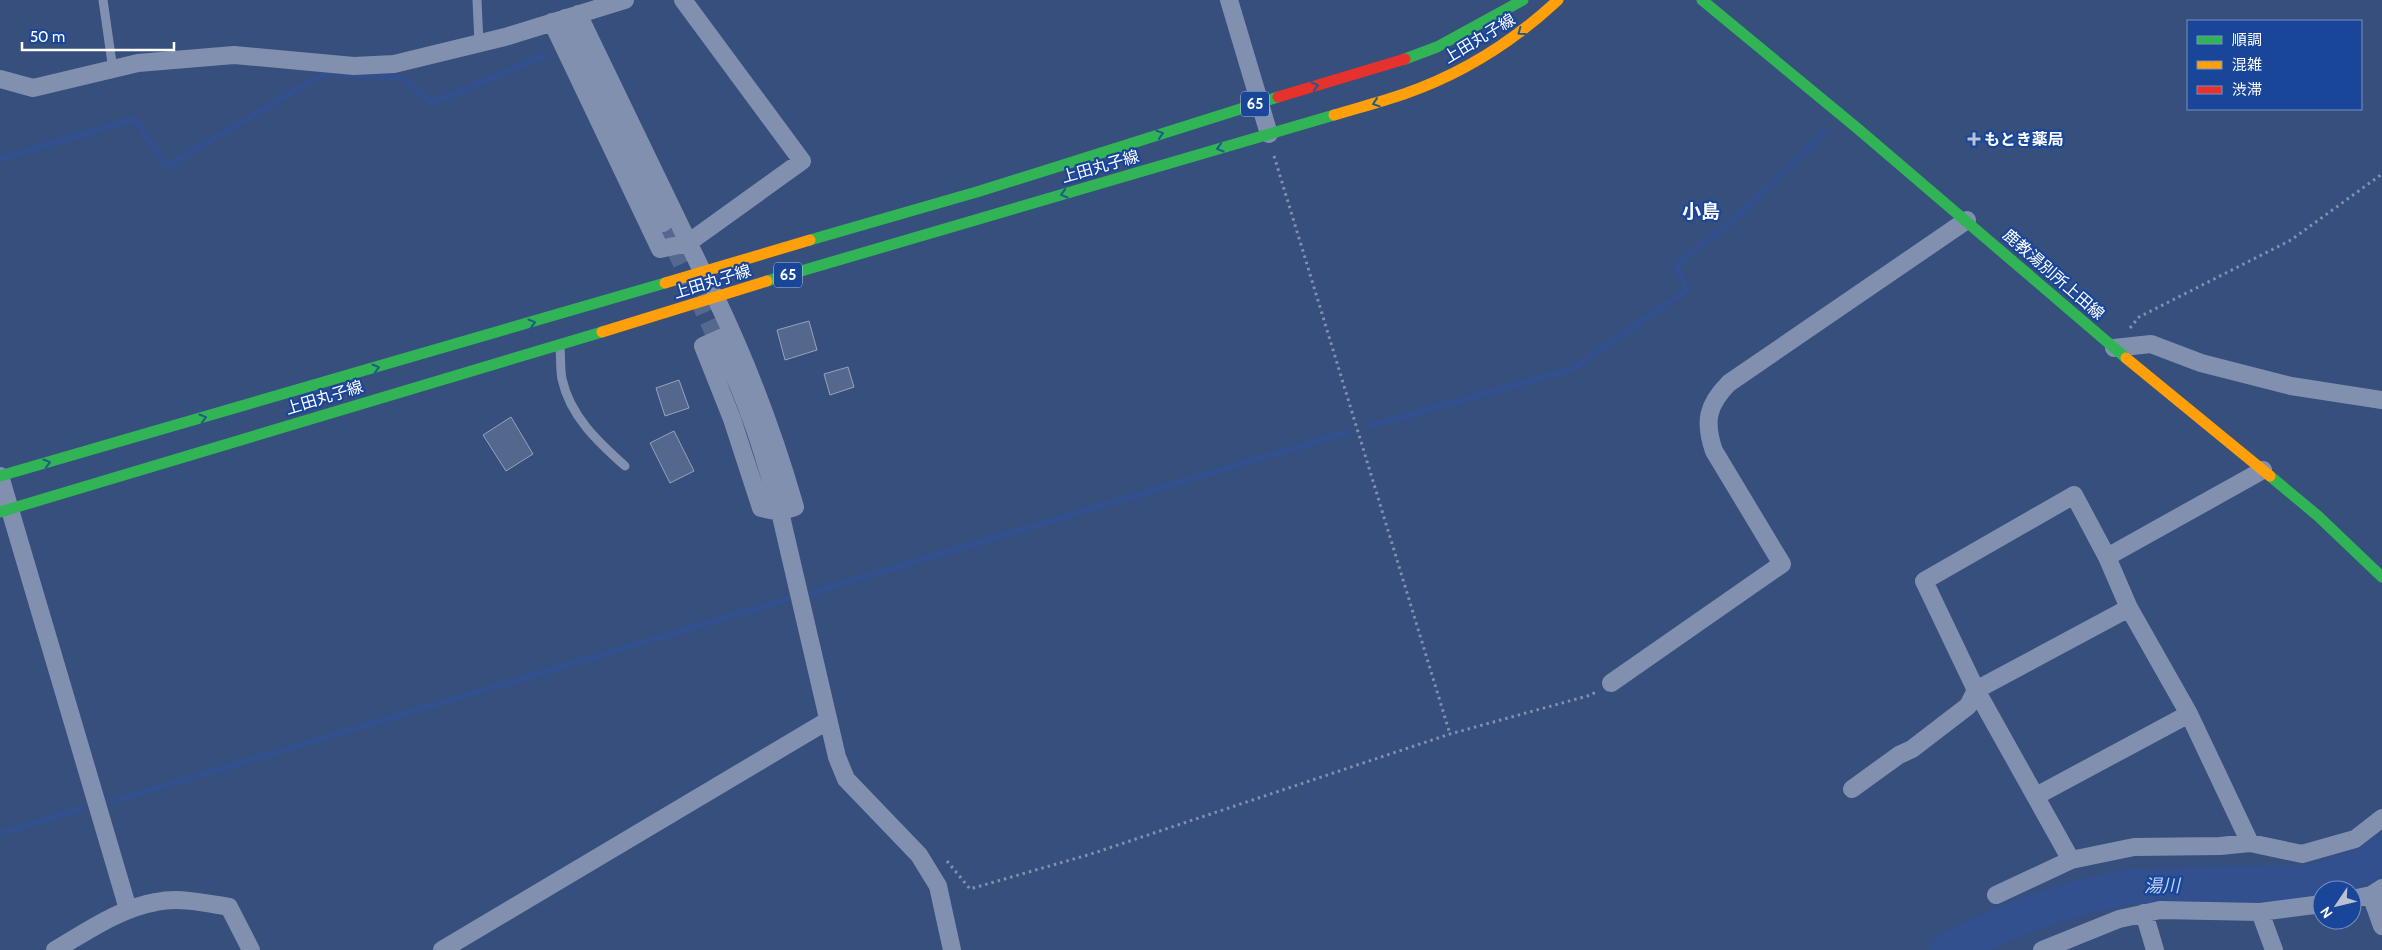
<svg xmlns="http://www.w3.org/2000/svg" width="2382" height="950" font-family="Cabin,'Noto Sans JP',sans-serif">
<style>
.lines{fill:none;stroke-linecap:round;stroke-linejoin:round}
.stream{stroke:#31508d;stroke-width:6}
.river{stroke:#31508d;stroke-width:36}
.building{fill:#54678c;stroke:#96a3bc}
.street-tunnel{stroke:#556990;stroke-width:18;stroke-dasharray:18 9;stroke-linecap:butt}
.path{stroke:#8290af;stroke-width:3;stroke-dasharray:2.5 4;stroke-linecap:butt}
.lane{stroke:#8290af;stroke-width:9}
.street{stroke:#8290af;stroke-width:18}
.fast{stroke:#30b455;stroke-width:11}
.slow{stroke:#ff9f0a;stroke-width:11}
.jam{stroke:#e5322d;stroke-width:11}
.oneway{stroke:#1e5c8c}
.poi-dot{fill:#b9c1d2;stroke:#1a469a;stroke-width:2}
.labels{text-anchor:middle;stroke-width:4.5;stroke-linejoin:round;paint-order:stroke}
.shield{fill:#1a469a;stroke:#bac8e1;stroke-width:1}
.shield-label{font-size:15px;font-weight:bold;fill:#fff}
.street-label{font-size:16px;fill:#fff;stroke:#1a469a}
.poi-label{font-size:16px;font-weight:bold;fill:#fff;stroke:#1a469a;text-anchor:start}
.water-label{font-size:18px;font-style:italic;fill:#bcd2f7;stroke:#1a469a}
.quarter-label{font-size:19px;font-weight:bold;fill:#fff;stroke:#1a469a}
</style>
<rect width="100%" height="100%" fill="#374f7d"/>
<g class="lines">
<path class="stream" d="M0,159L134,119L167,166L325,73L402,78L432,103L544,56
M1370,426L1572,369L1687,290L1676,264L1737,217L1825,132
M810,593L1348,432
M113,801L788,599
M0,833L82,809"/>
<path class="river" d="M1947,950L2022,916L2082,897L2132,886L2310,883L2367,865L2382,853"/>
</g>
<path class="building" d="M809,321L817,350L785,360L777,330Z
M848,367L854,387L830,395L824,374Z
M679,380L689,408L665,416L656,388Z
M511,417L533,454L506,471L483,435Z
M674,431L694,471L670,483L650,443Z"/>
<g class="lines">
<path class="street-tunnel" d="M663,223L721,348"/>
<path class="path" d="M1274,156L1450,734
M2130,328L2139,317L2291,240L2382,174
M947,861L970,889L1091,854L1450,734L1591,695L1597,691"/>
<path class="lane" d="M103,0L113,70
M477,0L479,43
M560,348C561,358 560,369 562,379C570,416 598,442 625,466"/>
<path class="street" d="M1229,0L1269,134
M578,14L703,273
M565,18L663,223
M552,22L660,249L688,243L802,161L683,0
M0,79L33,88L138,63L234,55L354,66L394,64L505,37L625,0
M715,296C748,365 774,434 795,507L780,512L837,757L846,779L919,855L938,886L952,950
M721,348C748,400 764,455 780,512L761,508L732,419L703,346L732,333
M2114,348L2151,344L2201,363L2291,386L2382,400
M0,476L128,909
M2107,557L2263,470
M1611,683L1782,564L1714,451C1704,422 1707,405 1729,383L1967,220
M1852,789L1899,755L1912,749L1968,706L1976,690L2129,608
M2036,796L2189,714
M2071,860L1976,690L1924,581L2074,495L2107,557L2129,608L2189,714L2250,843
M1996,895L2071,860L2134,847L2220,846L2250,843L2302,854L2355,839L2382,818
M2371,895L2382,926
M2352,899L2371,895L2382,888
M2260,912L2274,950
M2144,913L2155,950
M55,950C86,932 120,908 156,902C180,897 205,903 229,907L251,950
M442,950L827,721
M2042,950L2119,919L2160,910L2260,912L2322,904"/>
<path class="fast" d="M1702,0L1857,128L2126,358
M1405,59L1437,47L1523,0
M810,240L980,191L1278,97
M767,281L1334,115
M0,476L665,283
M2270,476L2318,516L2382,577
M0,512L602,332"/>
<path class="slow" d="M1334,115C1357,108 1381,102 1404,94C1462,74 1514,41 1558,0
M665,283L810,240
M602,332L767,281
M2126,358L2270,476"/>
<path class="jam" d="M1278,97L1405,59"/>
</g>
<defs><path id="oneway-chevron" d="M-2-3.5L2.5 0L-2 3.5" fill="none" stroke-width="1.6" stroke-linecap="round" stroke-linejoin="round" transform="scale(1.25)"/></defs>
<g class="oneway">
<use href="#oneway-chevron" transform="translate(1521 32) rotate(144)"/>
<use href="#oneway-chevron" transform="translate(1315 86) rotate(-16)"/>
<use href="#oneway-chevron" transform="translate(1376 103) rotate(162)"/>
<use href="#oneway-chevron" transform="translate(1160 134) rotate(-17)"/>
<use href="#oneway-chevron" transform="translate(1220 148) rotate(164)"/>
<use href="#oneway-chevron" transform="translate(1064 194) rotate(164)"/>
<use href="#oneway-chevron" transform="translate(532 323) rotate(-16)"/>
<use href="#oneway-chevron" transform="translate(376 368) rotate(-16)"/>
<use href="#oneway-chevron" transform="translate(203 418) rotate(-16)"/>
<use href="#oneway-chevron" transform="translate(47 463) rotate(-16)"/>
</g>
<path class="poi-dot" d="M1971.5 131.5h5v5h5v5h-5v5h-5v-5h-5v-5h5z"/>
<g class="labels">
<g class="shield">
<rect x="1241" y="91.5" width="28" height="25" rx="4"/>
<rect x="774" y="262.5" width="28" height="25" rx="4"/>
</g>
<g class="shield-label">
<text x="1255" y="109">65</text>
<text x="788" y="280">65</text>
</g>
<g class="street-label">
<text transform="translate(1479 38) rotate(-31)" y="6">上田丸子線</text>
<text transform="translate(1100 166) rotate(-16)" y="6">上田丸子線</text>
<text transform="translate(2054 274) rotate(41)" y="6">鹿教湯別所上田線</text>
<text transform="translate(712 281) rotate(-17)" y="6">上田丸子線</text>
<text transform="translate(324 397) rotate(-17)" y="6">上田丸子線</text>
</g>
<g class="poi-label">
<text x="1984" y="145">もとき薬局</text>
</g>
<g class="water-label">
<text transform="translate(2162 886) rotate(-1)" y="6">湯川</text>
</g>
<g class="quarter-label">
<text x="1701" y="218">小島</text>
</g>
</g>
<rect x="2187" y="20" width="175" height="90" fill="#1a469a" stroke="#7690c2"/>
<rect x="2197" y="36" width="25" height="8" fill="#30b455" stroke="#7690c2"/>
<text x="2232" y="45" font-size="15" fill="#ffffff">順調</text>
<rect x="2197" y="61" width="25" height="8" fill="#ff9f0a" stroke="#7690c2"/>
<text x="2232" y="70" font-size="15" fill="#ffffff">混雑</text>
<rect x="2197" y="86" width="25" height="8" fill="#e5322d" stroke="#7690c2"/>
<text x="2232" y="95" font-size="15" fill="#ffffff">渋滞</text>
<g transform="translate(2337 905) rotate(235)"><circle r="24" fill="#1a469a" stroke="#7690c2"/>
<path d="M0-4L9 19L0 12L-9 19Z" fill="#b9c1d2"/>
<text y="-8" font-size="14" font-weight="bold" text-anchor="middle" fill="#ffffff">N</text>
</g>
<path d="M22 42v8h152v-8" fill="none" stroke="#ffffff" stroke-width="2.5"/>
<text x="30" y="42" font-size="15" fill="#ffffff" stroke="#1a469a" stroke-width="4" paint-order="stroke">50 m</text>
</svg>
